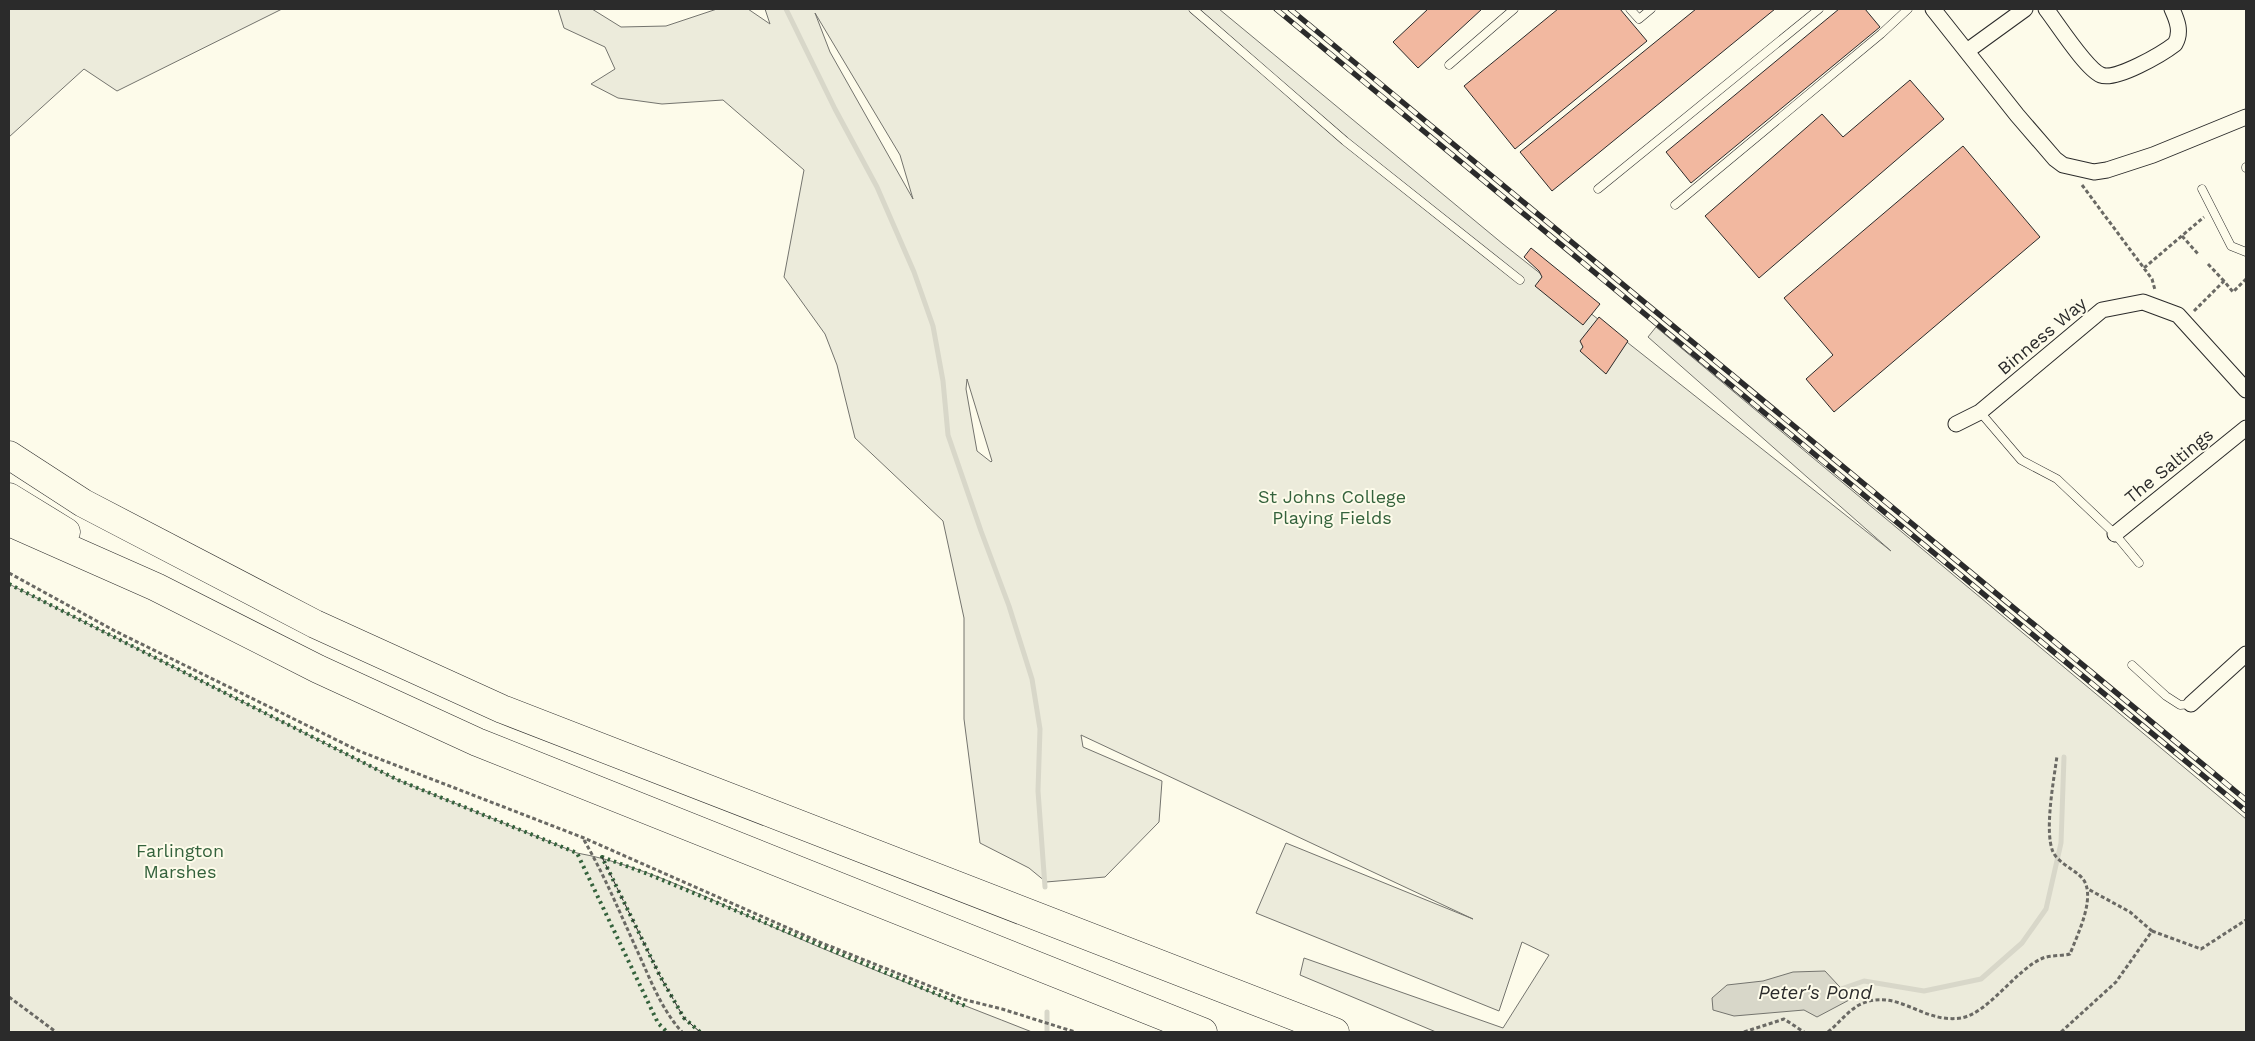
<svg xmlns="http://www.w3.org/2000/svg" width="2255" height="1041" font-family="'Work Sans',sans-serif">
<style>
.green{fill:#ecebdb;stroke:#74746e;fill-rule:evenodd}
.water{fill:#d8d7c9;stroke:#74746e}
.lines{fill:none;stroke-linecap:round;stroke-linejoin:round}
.stream{stroke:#d8d7c9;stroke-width:5}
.building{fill:#f2b8a0;stroke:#2b2b2b}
.lane-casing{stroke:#2b2b2b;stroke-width:9}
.street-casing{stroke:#2b2b2b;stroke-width:17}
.highway-casing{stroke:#2b2b2b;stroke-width:29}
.path{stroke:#6a6964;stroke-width:3;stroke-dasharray:4 2.5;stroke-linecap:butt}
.lane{stroke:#fdfbea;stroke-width:8}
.street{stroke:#fdfbea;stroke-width:15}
.highway{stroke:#fdfbea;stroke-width:28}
.rail-casing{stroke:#2b2b2b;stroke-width:5.5}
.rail{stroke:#fdfbea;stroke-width:4;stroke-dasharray:11;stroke-linecap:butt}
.hedge{stroke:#34623c;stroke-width:4;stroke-dasharray:2.5 4;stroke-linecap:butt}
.fence{stroke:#2b2b2b;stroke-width:1;stroke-dasharray:6 2.5;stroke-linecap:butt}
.labels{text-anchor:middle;stroke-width:4;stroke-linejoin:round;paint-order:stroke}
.street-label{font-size:18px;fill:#2b2b2b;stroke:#fdfbea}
.park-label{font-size:18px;fill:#34623c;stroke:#fdfbea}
.water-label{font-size:19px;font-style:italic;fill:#2b2b2b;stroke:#fdfbea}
</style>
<rect width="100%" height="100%" fill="#fdfbea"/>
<path class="green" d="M9,9H282L117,91L84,69L9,137Z
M558,9H592L621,27L666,26L717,9H748L770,24L765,9H1219L1503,244L1891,551L1648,337L1656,327L2246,819V1032H1436L1300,975L1304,958L1503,1028L1549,955L1522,942L1499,1011L1256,913L1286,843L1473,919L1081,735L1083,747L1162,781L1159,822L1105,877L1046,882L1029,868L980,843L964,719V618L943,521L855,438L837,365L825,334L784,277L804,170L723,100L662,104L618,98L591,84L615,69L605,47L564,28ZM815,13L900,155L913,199L830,52ZM967,379L992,461L991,462L977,451L966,389Z
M9,584L398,780L577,853C646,865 723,906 789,934C869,969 951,1000 1032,1032H9Z"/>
<path class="water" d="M1825,971L1851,999L1817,1017L1804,1010L1734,1016L1713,1010L1712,998L1727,985L1763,981L1793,972Z"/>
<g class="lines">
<path class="stream" d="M786,9L835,109L877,187L914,272L933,326L943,381L948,435L981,531L1009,606L1032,679L1040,729L1038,791L1045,887
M1841,989L1864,981L1924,991L1981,979L2022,943L2046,909L2061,843L2064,757
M1047,1032V1012"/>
</g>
<path class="building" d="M1428,9H1482L1418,68L1393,42Z
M1558,9H1620L1647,41L1515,149L1464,86Z
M1696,9H1775L1552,191L1520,152Z
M1839,9H1865L1880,27L1691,183L1666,152Z
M1910,80L1944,119L1759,278L1705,216L1822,114L1843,137Z
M1963,146L2040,237L1834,412L1806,379L1833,355L1784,298Z
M1531,248L1600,304L1583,325L1535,286L1542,277L1539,271L1524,257Z
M1599,317L1628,341L1606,374L1580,351L1583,347L1580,341Z"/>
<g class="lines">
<defs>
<path id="lane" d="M1193,9L1345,141L1520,280
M1630,9L1639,19L1651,9
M1449,65L1514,9
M2246,167V168
M1598,189L1819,9
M2202,189L2231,246L2246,252
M1675,205L1881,34L1908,9
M1980,412L2021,460L2057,479L2115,534L2139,563
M2132,665L2166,696L2180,705L2191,704"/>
<path id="street" d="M1933,9L2017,115L2055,159L2063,165L2094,172L2107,170L2153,155L2246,117
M2046,9C2057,23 2086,69 2101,75C2116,81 2162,54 2175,44C2182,32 2177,20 2172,9
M1967,51L2025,9
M1956,424L1980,412L2102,310L2143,302L2178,315L2246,390
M2115,534L2246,428
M2191,704L2246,654"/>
<path id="highway" d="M9,455L83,503L315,624L502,709L1335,1032
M9,497L66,532
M9,522L156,587L318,669L477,742L1203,1032"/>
</defs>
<use href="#lane" class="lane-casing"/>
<use href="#street" class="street-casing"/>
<use href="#highway" class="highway-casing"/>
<path class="path" d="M2082,185L2152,279L2155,290
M2182,236L2198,254
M2208,264L2224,281
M2144,268L2204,217
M2194,311L2224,281L2233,292L2246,279
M9,573L115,631L359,751L584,838L822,943L962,999L1002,1009L1075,1032
M584,840C606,878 622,918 641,959C652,984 663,1011 682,1032
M2152,931L2201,949L2246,920
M9,997L56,1032
M1744,1032L1784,1019L1804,1032
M1828,1032C1838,1024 1848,1011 1859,1005C1897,986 1921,1024 1961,1018C1989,1013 2015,970 2043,958C2051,955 2062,956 2070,954C2077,935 2100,891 2079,875C2071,868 2058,862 2053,852C2044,831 2054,779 2057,756
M2061,1032L2116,982L2152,931L2130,912L2088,889"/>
<use href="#lane" class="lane"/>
<use href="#street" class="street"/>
<use href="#highway" class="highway"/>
<defs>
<path id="rail" d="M1276,9L2246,811
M1290,9L2246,800"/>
</defs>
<use href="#rail" class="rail-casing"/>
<use href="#rail" class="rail"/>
<path class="hedge" d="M9,584L398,780L577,853L658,1023L667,1032
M700,1032L684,1018L660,976L602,857L648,874L968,1007"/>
<path class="fence" d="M602,857L660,976L684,1018L700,1032"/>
</g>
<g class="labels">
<g class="street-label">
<text transform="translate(2042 336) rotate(-40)" y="6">Binness Way</text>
<text transform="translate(2169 466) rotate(-39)" y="6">The Saltings</text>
</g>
<g class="park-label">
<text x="1332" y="503">St Johns College<tspan x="1332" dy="21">Playing Fields</tspan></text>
<text x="180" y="857">Farlington<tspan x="180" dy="21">Marshes</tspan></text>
</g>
<g class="water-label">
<text x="1815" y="999">Peter's Pond</text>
</g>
</g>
<rect width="2255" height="1041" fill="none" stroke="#2b2b2b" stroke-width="20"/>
</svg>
